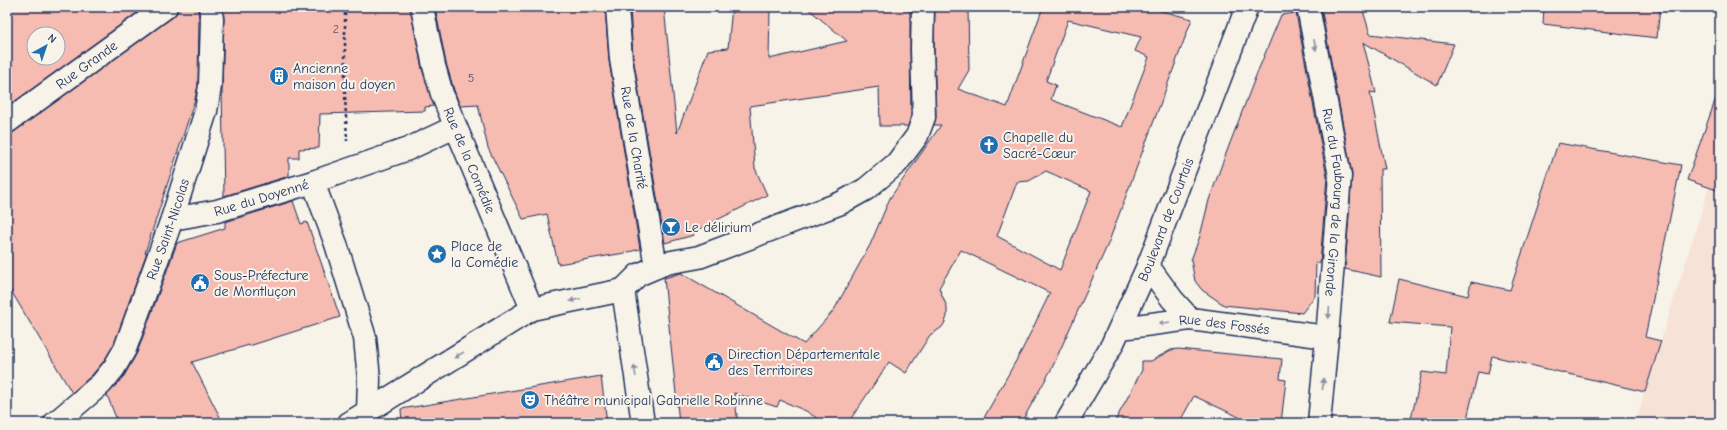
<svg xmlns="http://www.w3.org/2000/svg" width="1727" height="430" font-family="'Comic Neue',sans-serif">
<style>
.built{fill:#f7e2d8}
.building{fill:#f6bbb1;stroke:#1b2f5e;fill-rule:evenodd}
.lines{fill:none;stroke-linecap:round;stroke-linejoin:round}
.street-casing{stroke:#1b2f5e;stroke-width:25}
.secondary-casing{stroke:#1b2f5e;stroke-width:25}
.path{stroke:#1b2f5e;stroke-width:2.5;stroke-dasharray:3 3;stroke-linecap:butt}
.street{stroke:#f7f3e8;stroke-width:22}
.secondary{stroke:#f7f3e8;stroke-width:22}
.oneway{fill:#8991a3}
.labels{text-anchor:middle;stroke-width:4;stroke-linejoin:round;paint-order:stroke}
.number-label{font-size:12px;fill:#525273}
.street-label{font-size:14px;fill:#1b2f5e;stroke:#f7f3e8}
.poi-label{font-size:14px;fill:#1b2f5e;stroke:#f7f3e8;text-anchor:start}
</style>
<rect width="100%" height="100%" fill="#f7f3e8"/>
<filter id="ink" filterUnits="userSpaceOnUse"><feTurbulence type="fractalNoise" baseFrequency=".025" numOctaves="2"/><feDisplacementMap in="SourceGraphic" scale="8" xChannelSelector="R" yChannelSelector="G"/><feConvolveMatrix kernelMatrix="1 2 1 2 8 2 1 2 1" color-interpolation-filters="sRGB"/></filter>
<g filter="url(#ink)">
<path class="built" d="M1720,166V423H1635L1709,187Z"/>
<path class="building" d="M7,7H145L7,107ZM34,34H58V58H34Z
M178,7H198L199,20L198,85L195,99L145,253L147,252L114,344L104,361L92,375L72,393L7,284V134L14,132L173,17L177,12Z
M223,7H410L422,69L434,106L425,107V111L320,114L319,148L299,149V158H289V176L224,196L222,90L224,19Z
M435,7H605L609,61L640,249L625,253L558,264L547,214L523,219L488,148L478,105L460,106L454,90L446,63Z
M630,7H664L677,133L708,50L728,48L732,7H770L769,59L847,41L806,7H910V49L911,115L908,126H880L879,87L750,106L755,168L767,195L693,232L694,235L665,243L633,57Z
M935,7H968L969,70L958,89L1007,107L1043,7H1147L1192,19L1108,244L1052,368L1021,423H981L1022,350L1050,293L961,250L939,288L947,307V317L944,324L941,328L930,335L906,373L889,362L848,423H824L806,411L780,400L777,407L734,393L738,423H679L664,278L681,273L804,344L834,310L870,245L890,198L941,125H934L936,117L934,49ZM1068,20L1141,37L1135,51L1149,57L1122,127L1052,100L1051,99L1056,85L1046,81ZM1046,171L1091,191L1060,270L997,236L1017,182L1029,181Z
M1321,7H1362L1370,34L1454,44L1437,85L1363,42L1376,93L1370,92L1385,169H1380L1381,277L1345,269L1352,174Z
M1544,7H1660L1657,38L1543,24Z
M1296,13L1327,177L1320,263L1316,262L1315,296L1302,313L1224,305L1202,290L1195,281L1191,260L1200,236L1209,200L1222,164L1255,78L1281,15Z
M1716,98L1720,99V191L1687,180Z
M1558,143L1681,165L1645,337L1661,341L1645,392L1492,356L1488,374L1478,372L1466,423H1410L1422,372L1446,375L1450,327L1390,322L1399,279L1468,296L1471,282L1510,290Z
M293,201L301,224L307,222L340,317L249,346V345L192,362L223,423H118L107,395L124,376L137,353L177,243L225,228V222Z
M1178,349L1282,359L1280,379L1286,380L1281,423H1238L1239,417L1194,396L1179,423H1114L1142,370V361H1151L1171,350Z
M601,376L607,423H402L401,409Z"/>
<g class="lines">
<defs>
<g id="street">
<path id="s1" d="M422,7L434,66L442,94L532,309"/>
<path id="s2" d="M617,7L621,59L656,267"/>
<path id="s3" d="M1308,7L1340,176L1327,337L1319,423"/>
<path id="s4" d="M7,122L166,7"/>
<path d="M313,182L336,244L365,338L369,379L368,412"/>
<path id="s5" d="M172,219L217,211L313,182L408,149L455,127"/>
<path d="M1148,266L1172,299L1190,319"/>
<path d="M623,290L638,275L666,263L699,257L841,203L866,189L897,163L917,136L924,117L922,49L923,7"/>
<path id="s6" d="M1121,328L1190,319L1327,337"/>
<path id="s7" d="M55,423L101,384L114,368L125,349L172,219L206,111L210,86L212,19L210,7"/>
<path d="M349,423L532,309L623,290L643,423"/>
</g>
<g id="secondary">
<path id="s8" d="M1066,423L1112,345L1148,266L1247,7"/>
</g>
</defs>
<use href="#street" class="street-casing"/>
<use href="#secondary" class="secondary-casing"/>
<path class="path" d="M345,7V95L347,141"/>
<use href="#street" class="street"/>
<use href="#secondary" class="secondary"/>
</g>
<defs><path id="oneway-solid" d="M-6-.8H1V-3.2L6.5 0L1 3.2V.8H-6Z"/></defs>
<g class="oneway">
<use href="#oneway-solid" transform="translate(1315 45) rotate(79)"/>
<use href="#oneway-solid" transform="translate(575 300) rotate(168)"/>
<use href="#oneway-solid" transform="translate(1329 313) rotate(94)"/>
<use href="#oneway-solid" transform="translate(1164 323) rotate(173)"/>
<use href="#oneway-solid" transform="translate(459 355) rotate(148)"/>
<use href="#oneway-solid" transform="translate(635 371) rotate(-98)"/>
<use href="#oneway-solid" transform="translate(1323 384) rotate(-84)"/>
</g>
</g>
<defs>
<symbol id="building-disc" viewBox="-11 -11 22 22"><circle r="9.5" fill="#1f6fb2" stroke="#f7f3e8"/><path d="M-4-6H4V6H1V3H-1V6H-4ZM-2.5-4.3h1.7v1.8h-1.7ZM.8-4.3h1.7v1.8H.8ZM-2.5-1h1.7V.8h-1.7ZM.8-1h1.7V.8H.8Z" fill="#fff"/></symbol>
<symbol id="church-disc" viewBox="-11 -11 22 22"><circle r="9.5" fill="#1f6fb2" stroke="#f7f3e8"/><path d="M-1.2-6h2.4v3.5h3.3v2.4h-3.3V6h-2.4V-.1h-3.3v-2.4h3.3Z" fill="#fff"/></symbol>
<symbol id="bar-disc" viewBox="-11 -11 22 22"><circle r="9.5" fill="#1f6fb2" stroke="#f7f3e8"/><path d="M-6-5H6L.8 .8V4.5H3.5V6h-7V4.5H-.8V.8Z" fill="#fff"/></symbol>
<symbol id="sight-disc" viewBox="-11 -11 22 22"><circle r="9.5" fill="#1f6fb2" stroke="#f7f3e8"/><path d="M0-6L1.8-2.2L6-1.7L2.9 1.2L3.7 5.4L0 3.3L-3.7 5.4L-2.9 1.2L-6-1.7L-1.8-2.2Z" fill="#fff"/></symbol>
<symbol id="civic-disc" viewBox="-11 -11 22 22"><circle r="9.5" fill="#1f6fb2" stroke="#f7f3e8"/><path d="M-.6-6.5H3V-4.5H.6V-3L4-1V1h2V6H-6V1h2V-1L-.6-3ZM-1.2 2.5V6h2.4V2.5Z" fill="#fff"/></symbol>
<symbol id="theatre-disc" viewBox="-11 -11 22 22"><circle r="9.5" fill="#1f6fb2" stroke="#f7f3e8"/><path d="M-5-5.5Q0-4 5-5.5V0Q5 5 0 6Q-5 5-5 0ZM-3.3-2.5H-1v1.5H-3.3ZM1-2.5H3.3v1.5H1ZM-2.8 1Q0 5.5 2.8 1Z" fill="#fff"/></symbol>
</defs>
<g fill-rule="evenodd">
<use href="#building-disc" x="268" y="65" width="22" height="22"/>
<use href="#church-disc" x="978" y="134" width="22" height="22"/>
<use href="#bar-disc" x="660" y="216" width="22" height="22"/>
<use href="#sight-disc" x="426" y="243" width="22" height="22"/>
<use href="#civic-disc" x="189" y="272" width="22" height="22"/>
<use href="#civic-disc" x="703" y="351" width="22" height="22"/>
<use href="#theatre-disc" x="519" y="389" width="22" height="22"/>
</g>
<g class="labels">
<g class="number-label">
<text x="336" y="33">2</text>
<text x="471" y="82">5</text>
</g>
<g class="street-label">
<text dy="5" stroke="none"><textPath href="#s4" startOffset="98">Rue Grande</textPath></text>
<text dy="5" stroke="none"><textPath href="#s2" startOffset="132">Rue de la Charité</textPath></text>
<text dy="5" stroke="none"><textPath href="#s1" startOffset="161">Rue de la Comédie</textPath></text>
<text dy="5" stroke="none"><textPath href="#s5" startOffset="92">Rue du Doyenné</textPath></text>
<text dy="5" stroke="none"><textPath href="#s3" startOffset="198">Rue du Faubourg de la Gironde</textPath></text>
<text dy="5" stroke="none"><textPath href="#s8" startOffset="227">Boulevard de Courtais</textPath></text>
<text dy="5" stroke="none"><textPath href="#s7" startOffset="230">Rue Saint-Nicolas</textPath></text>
<text dy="5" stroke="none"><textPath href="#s6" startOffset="104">Rue des Fossés</textPath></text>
</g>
<g class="poi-label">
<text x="293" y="73">Ancienne<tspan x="293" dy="16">maison du doyen</tspan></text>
<text x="1003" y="142">Chapelle du<tspan x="1003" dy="16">Sacré-Cœur</tspan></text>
<text x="685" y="232">Le délirium</text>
<text x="451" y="251">Place de<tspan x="451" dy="16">la Comédie</tspan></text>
<text x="214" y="280">Sous-Préfecture<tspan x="214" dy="16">de Montluçon</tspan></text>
<text x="728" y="359">Direction Départementale<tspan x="728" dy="16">des Territoires</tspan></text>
<text x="544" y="405">Théâtre municipal Gabrielle Robinne</text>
</g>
</g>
<rect width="1727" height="430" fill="none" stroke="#f7f3e8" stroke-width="24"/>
<rect x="12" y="12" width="1703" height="406" fill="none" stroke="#1b2f5e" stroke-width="1.5" filter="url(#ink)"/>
<g transform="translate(46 46) rotate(40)"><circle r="19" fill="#f7f3e8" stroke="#9fa5b1"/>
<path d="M0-3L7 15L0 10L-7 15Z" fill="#1f6fb2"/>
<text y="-6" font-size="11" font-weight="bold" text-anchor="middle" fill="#1b2f5e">N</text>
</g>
</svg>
